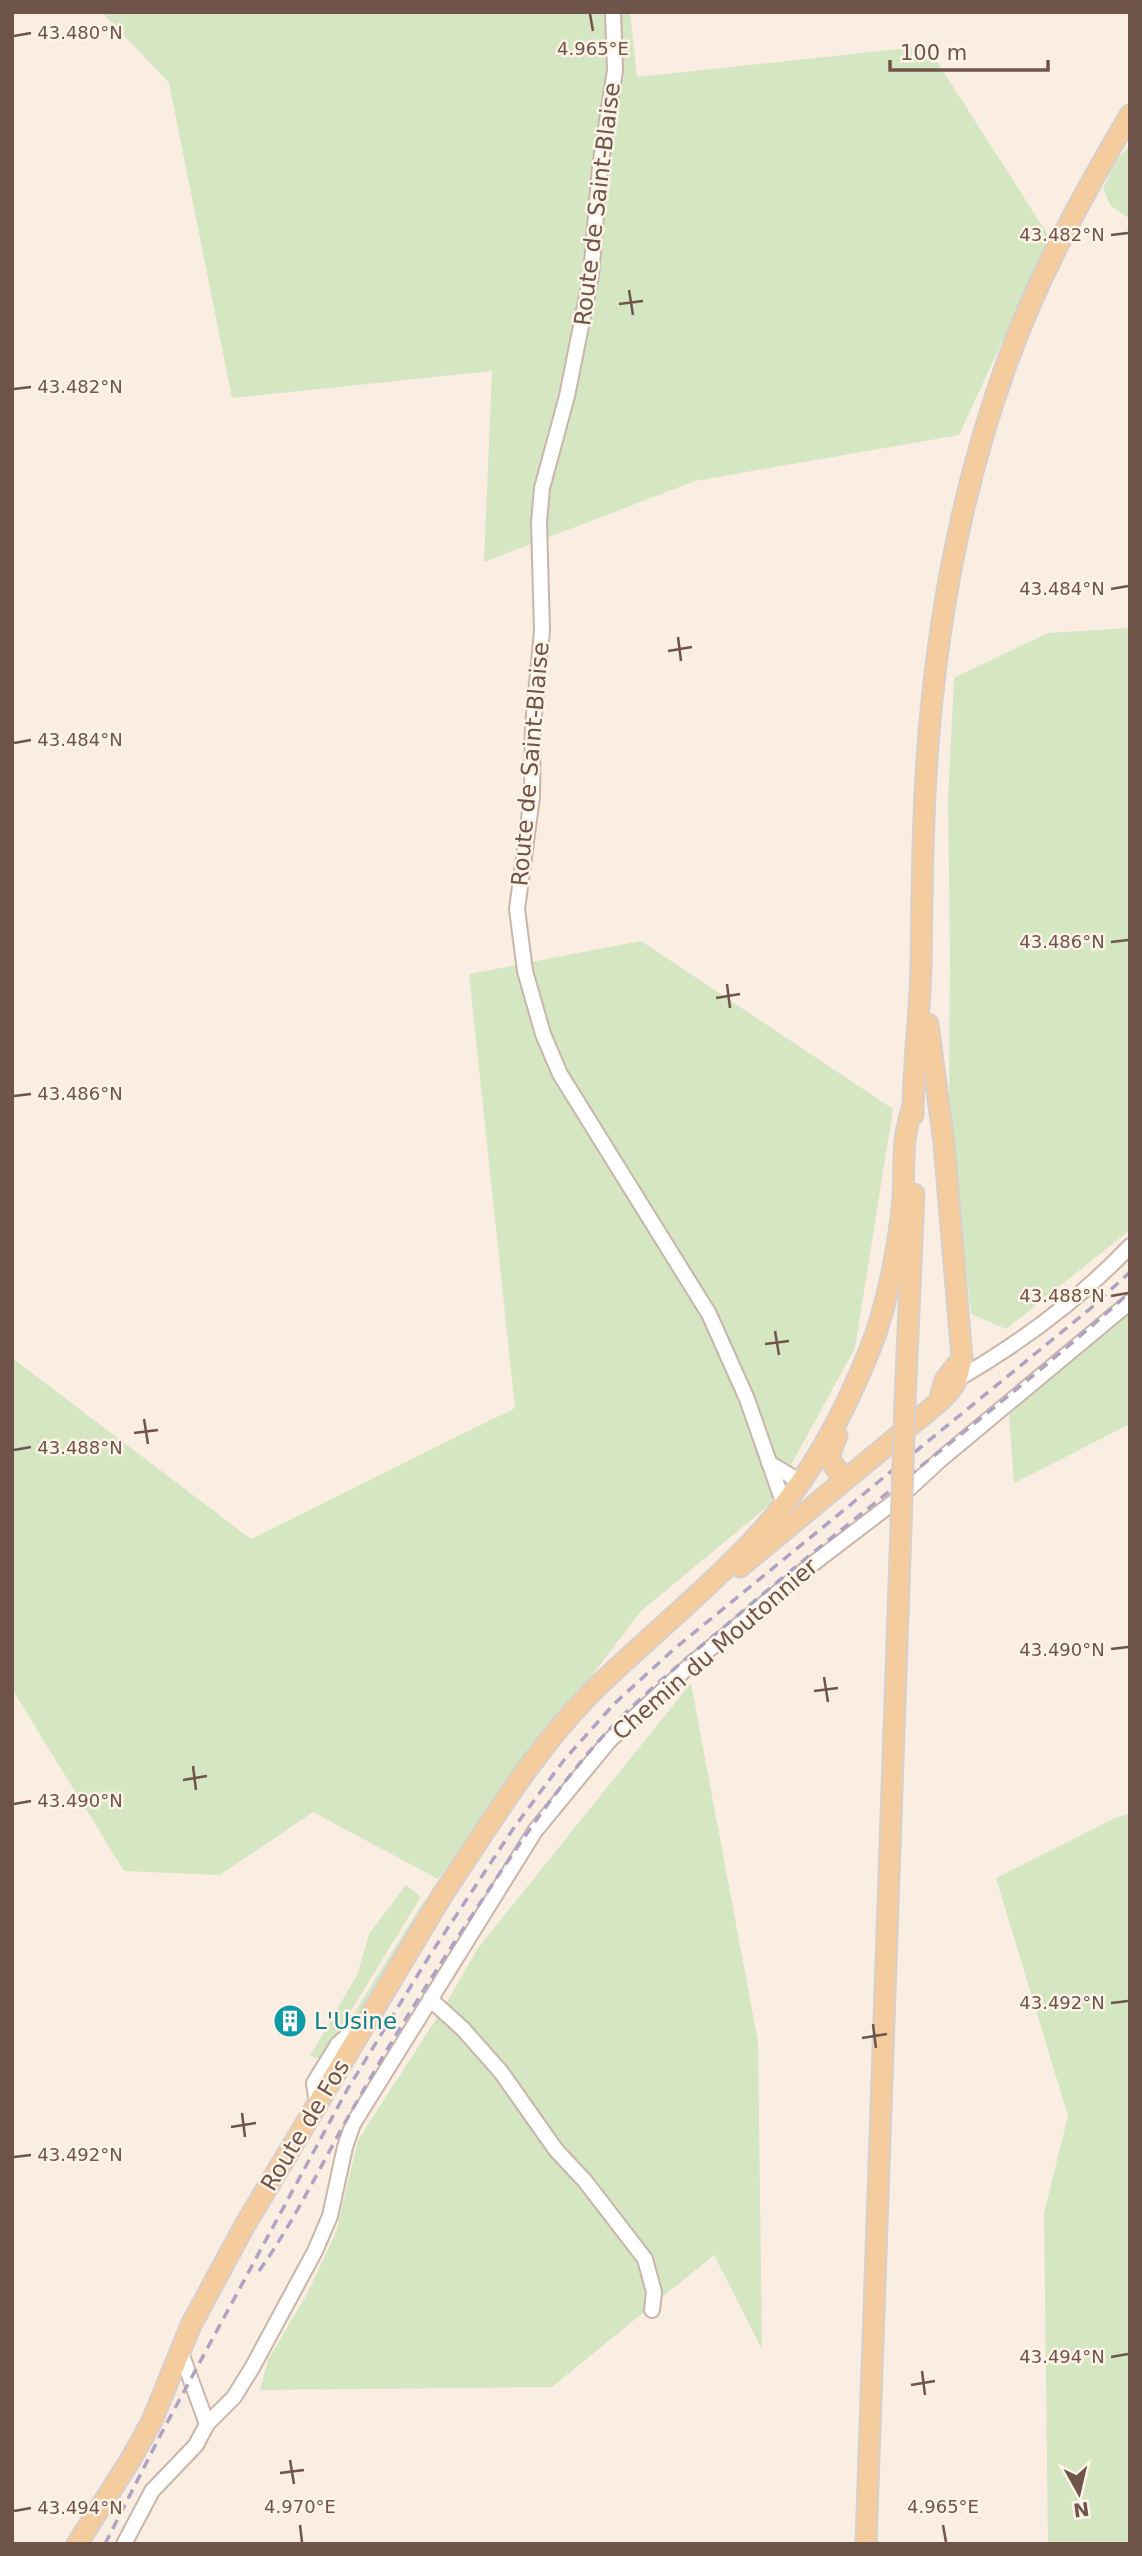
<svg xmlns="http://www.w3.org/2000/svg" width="1142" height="2556" font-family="'DejaVu Sans',sans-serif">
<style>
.green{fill:#d4e6c2}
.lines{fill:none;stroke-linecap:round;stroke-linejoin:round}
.minor-casing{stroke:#c9b5a9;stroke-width:18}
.major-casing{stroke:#d7cfcc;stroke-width:23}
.minor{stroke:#fff;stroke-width:14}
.major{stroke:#f4cc9e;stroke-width:19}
.rail{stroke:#b0a2c2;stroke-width:3.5;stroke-dasharray:10 7;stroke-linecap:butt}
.major-bridge-casing{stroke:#d7cfcc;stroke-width:23;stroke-linecap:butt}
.major-bridge{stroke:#f4cc9e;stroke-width:19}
.ticks{fill:none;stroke:#6f544a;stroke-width:2.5}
.labels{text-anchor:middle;stroke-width:5;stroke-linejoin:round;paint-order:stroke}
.street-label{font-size:23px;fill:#6f544a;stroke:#fdf3e7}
.culture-label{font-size:23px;fill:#0d838f;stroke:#fdf3e7;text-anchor:start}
.ticks-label{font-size:18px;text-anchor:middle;fill:#6f544a;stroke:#fdf3e7;stroke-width:5;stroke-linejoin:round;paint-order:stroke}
</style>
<rect width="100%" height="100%" fill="#faeee2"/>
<path class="green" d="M102,12H630L637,77L927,46L1050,238L959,435L695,481L484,562L492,371L232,398L169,83Z
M1130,145V219L1111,206L1103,189L1115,162Z
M1130,628V1230L1006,1329L971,1314L949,1117L950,952L948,800L954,678L1048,633Z
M641,941L893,1109L855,1348L769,1505L640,1612L438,1879L313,1812L220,1875L124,1871L12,1689V1358L251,1539L515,1408L469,974Z
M1130,1304V1424L1014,1483L1009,1415Z
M691,1683L758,2042L762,2349L714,2255L552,2387L260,2390L268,2360L307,2294L336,2232L358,2140L444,2007L478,1948Z
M1130,1814V2544H1048L1044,2213L1068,2116L996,1878L1117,1817Z
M406,1885L421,1897L321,2059L310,2056L357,1975L369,1934Z
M427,1896L400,1955L358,2022L338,2039Z"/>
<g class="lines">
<defs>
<path id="minor" d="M613,12L615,70L600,167L591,276L567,396L542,488L539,522L542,631L533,725L532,797L517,909L525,971L543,1034L560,1074L709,1314L747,1399L783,1502
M958,1379C1020,1343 1080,1299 1130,1246
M769,1463L801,1482
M430,1999L463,2029L501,2072L556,2150L585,2181L645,2259L654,2292L652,2310
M317,2105L314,2083L338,2044L346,2037L362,2030
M180,2350L207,2424
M124,2544L152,2491L196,2445L207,2424L234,2397L252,2368L315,2251L330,2216L345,2147L353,2124L535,1831L609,1741L689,1666L810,1566L899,1498L940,1460L1130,1302"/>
<path id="major" d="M928,1024L944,1143L962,1358
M913,1115C913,1065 920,1016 921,967C922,903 922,839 926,776C934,639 958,501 1004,371C1035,282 1082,196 1130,115
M905,1402L914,1194
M837,1436C826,1459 829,1462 846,1479
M740,1567L939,1402C956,1386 958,1380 962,1358L945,1380L939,1402
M77,2544L131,2459L152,2421L191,2325L245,2225L443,1894C489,1826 532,1753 590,1694C659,1625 747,1561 802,1480C830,1439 852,1394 870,1349C887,1307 899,1244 903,1199C904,1180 903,1160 905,1141C906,1129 910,1116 913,1105
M866,2544L901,1527"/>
</defs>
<use href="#minor" class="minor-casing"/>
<use href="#major" class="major-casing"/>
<use href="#minor" class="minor"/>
<use href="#major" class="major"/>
<path class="rail" d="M259,2271C298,2216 325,2156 359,2098C394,2036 432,1976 471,1917C510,1857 549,1798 596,1744C640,1694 694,1653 744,1610C871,1502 1006,1404 1130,1292
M105,2544L161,2434L347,2090L430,1955L513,1829L564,1760L614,1704L674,1649L1091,1308L1130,1272"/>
<defs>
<path id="major-bridge" d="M901,1527L905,1402"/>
</defs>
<use href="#major-bridge" class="major-bridge-casing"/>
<use href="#major-bridge" class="major-bridge"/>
</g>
<path class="ticks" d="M590,14L593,31M14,36L31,33M1111,235L1128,233M629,290L633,315M619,304L643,301M14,389L31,387M1111,589L1128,586M678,637L681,661M668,651L692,647M14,743L31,740M1111,942L1128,940M727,984L730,1008M716,998L740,994M14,1096L31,1094M1111,1296L1128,1293M775,1331L779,1355M765,1344L789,1341M144,1419L148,1444M134,1433L158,1430M14,1450L31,1447M1111,1649L1128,1647M824,1677L828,1702M814,1691L838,1688M193,1766L196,1790M183,1780L207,1776M14,1804L31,1801M1111,2003L1128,2001M873,2024L876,2048M862,2038L887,2034M242,2113L245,2137M231,2127L256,2123M14,2157L31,2155M1111,2357L1128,2354M922,2371L925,2395M911,2385L935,2381M290,2460L294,2484M280,2473L304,2470M14,2511L31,2508M300,2525L302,2542M943,2525L946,2542"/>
<defs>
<symbol id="building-disc" viewBox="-11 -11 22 22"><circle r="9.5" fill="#0f9aa8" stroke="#fdf3e7"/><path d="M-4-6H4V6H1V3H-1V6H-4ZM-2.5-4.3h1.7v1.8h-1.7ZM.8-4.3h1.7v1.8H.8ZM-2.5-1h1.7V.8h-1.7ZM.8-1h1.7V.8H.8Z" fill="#fff"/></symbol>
</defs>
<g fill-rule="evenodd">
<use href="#building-disc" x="271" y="2002" width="38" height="38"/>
</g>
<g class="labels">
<g class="street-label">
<text transform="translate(597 204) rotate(-83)" y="8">Route de Saint-Blaise</text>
<text transform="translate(530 764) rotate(-85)" y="8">Route de Saint-Blaise</text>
<text transform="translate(715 1649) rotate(-41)" y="8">Chemin du Moutonnier</text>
<text transform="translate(305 2125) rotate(-59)" y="8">Route de Fos</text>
</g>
<g class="culture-label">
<text x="314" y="2029">L'Usine</text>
</g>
</g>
<g class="ticks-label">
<text x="80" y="39">43.480°N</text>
<text x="593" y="55">4.965°E</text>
<text x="1062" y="241">43.482°N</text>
<text x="80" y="393">43.482°N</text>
<text x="1062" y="595">43.484°N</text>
<text x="80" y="746">43.484°N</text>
<text x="1062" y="948">43.486°N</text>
<text x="80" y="1100">43.486°N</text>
<text x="1062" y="1302">43.488°N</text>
<text x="80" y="1454">43.488°N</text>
<text x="1062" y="1656">43.490°N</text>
<text x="80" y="1807">43.490°N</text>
<text x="1062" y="2009">43.492°N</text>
<text x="80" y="2161">43.492°N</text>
<text x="1062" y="2363">43.494°N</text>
<text x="300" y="2513">4.970°E</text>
<text x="943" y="2513">4.965°E</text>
<text x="80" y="2514">43.494°N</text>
</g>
<rect width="1142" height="2556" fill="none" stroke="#6f544a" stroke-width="28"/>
<g transform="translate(1079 2493) rotate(172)" stroke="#fdf3e7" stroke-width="5" paint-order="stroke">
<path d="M0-5L12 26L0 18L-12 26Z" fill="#6f544a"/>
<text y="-10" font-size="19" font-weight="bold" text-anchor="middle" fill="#6f544a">N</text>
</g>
<path d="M890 60v10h158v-10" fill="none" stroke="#6f544a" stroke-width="3.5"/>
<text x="900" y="60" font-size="21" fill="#6f544a" stroke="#fdf3e7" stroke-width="5" paint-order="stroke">100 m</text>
</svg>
